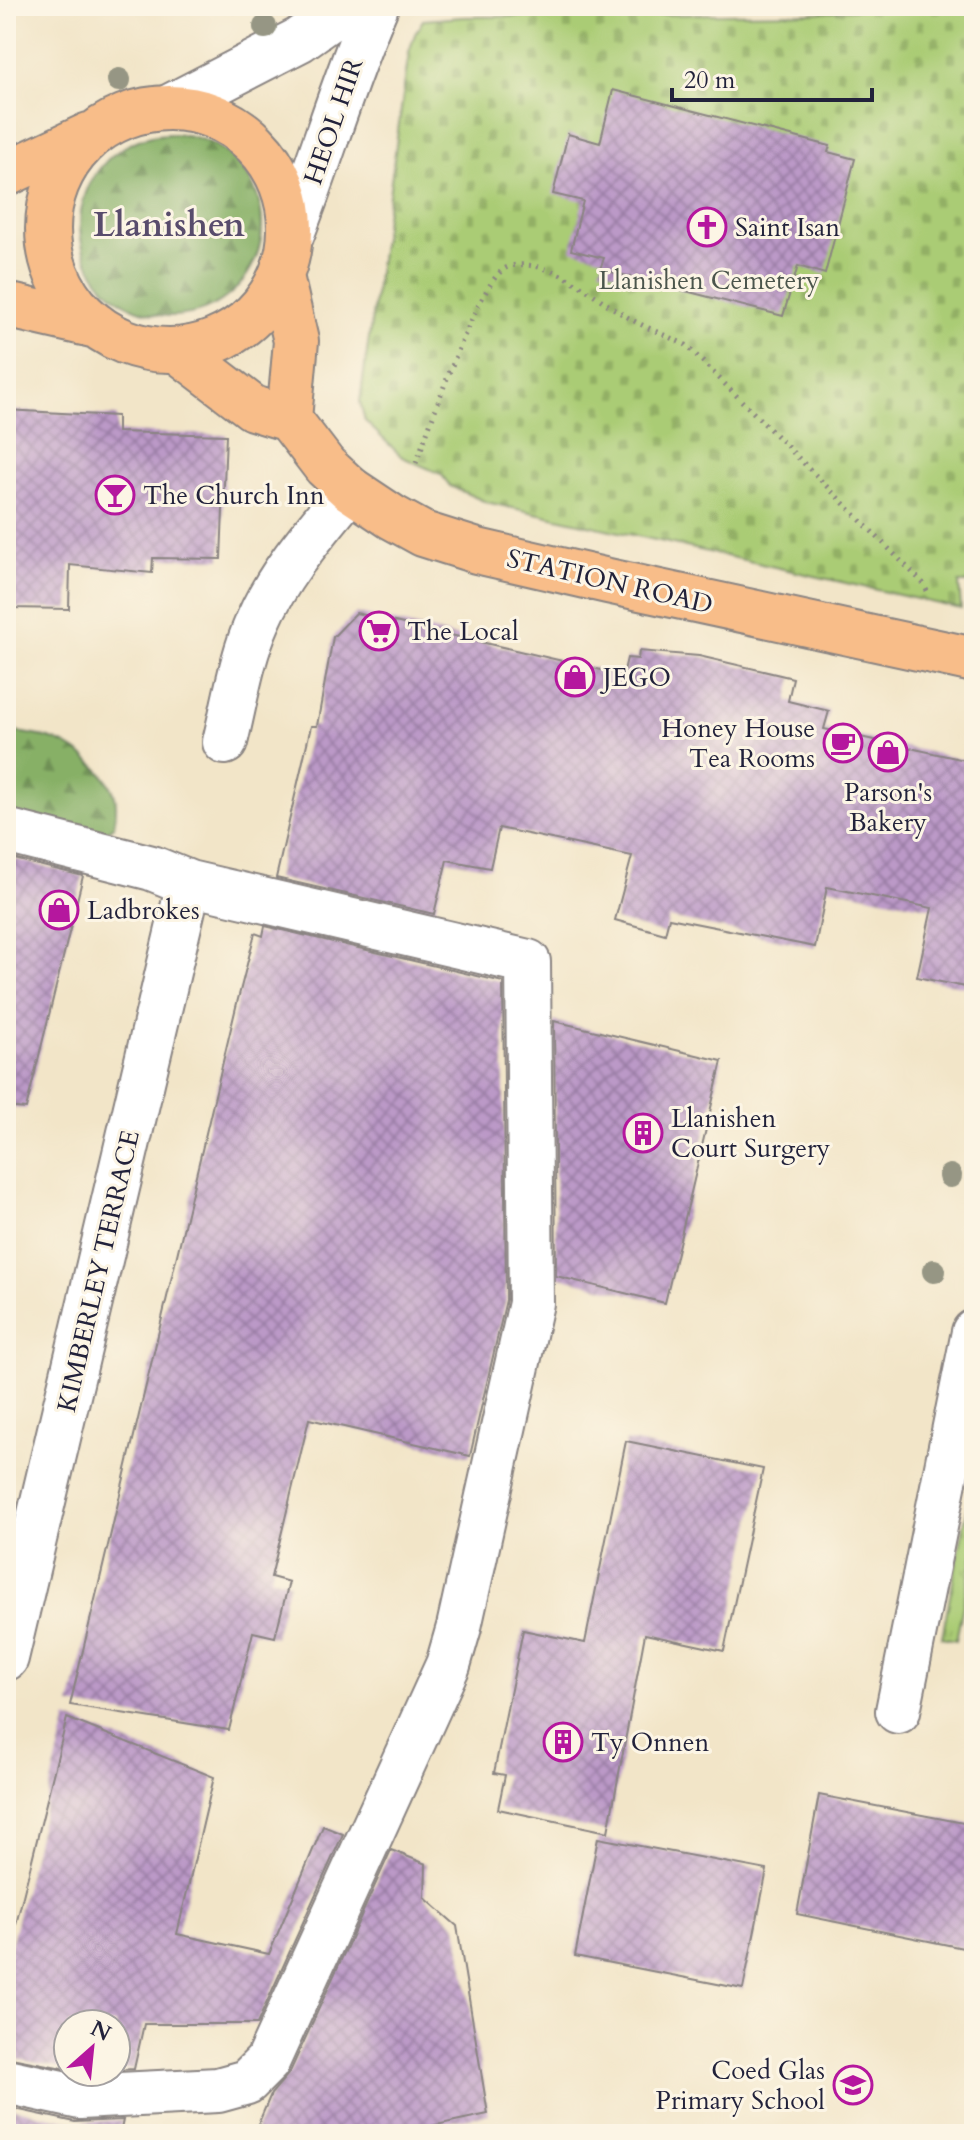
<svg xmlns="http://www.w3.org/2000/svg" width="980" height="2140" font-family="Cardo,serif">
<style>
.grass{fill:url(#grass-tufts);stroke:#667758;stroke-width:2}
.forest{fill:url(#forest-firs);stroke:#546950;stroke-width:2}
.cemetery{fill:url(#cemetery-stones);stroke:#667758;stroke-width:2}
.building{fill:url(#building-cross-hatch)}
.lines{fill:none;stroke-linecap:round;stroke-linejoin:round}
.minor-casing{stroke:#8a8482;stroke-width:48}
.major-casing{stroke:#8a8482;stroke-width:48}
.path{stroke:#8a8482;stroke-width:5;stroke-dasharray:2 6;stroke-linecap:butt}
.minor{stroke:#fff;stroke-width:44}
.major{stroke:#f8bd89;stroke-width:44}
.tree{fill:#969684}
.labels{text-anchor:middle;stroke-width:6;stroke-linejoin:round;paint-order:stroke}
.street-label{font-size:26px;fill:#22223b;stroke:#fcf5e5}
.poi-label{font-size:26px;fill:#22223b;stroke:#fcf5e5;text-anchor:start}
.park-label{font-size:26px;fill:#4b554c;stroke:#fcf5e5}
.district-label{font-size:34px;font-weight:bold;fill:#584c6c;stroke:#fcf5e5}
</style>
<defs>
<pattern id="grass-tufts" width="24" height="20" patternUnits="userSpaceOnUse" patternTransform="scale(2)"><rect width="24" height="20" fill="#aacc74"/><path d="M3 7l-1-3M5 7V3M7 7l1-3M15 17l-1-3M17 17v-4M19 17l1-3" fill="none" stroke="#92af65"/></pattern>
<pattern id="forest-firs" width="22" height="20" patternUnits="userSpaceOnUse" patternTransform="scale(2)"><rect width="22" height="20" fill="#87b066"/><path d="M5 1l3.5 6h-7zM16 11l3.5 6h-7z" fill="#6e8f55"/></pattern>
<pattern id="cemetery-stones" width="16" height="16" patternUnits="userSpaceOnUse" patternTransform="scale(2)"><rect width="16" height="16" fill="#aacc74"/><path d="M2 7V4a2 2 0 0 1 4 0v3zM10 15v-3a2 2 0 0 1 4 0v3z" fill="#92af65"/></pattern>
<pattern id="building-cross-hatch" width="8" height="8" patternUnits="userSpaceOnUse" patternTransform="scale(2)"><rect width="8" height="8" fill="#bb99c7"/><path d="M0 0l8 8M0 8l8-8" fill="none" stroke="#987ca3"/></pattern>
</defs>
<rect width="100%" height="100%" fill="#fcf5e5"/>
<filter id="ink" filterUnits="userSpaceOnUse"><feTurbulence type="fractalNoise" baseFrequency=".0125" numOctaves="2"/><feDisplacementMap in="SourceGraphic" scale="16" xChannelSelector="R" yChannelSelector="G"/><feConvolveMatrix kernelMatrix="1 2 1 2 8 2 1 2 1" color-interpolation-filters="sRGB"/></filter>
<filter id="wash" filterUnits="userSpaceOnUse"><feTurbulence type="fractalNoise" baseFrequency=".006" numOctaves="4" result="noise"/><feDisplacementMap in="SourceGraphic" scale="32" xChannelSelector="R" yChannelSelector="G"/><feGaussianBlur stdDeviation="1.8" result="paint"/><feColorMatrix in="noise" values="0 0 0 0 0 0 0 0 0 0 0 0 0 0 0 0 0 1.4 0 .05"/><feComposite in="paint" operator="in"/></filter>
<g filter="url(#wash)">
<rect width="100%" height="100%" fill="#f2e5c8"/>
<path class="grass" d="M974,1475V1550L956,1640L942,1637Z"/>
<path class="forest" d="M80 225a91 91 0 1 1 182 0a91 91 0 1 1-182 0Z
M6,731C48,736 66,738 98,769C116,788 119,801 114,826L103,834L6,851Z"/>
<path class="cemetery" d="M896,6H974V583H959L961,609L486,502L450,486L441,474L402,457L365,421L360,402L409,52L415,34L423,20L463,17L811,13Z"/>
<g id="blocks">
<path class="building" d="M613,90L830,146L828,152L855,159L825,274L798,266L783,316L600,269L604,258L571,250L583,201L553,194L568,134L600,143Z
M6,410L117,416V432L226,435L221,559L153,558L152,573L70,565L69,609L11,608L12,578H6Z
M356,613L623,675L627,658L638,659L639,651L699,656L793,678L788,701L829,711L824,729L974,762V989L917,977L932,908L827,887L815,947L669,918L665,934L615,920L632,856L499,828L490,868L447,860L434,914L276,878L311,726H317L333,637Z
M6,857L83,876L26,1109L6,1107Z
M265,926L503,982L506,1300L470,1456L309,1419L271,1577L289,1582L275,1637L253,1632L229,1730L70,1705L236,1007L255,933L263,936Z
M554,1021L722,1061L665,1303L556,1276Z
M626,1441L763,1469L724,1651L645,1634L608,1832L498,1809L505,1775L494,1773L523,1630L585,1643Z
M67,1718L214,1777L177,1934L269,1954L323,1826L343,1834L257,2024H144L134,2069L116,2070V2024H68V2069L6,2057V1965Z
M819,1795L974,1825V1918L968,1949L797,1914Z
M598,1838L767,1870L743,1989L575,1956Z
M391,1850L426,1864L425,1898L457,1926L488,2114L394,2134H254L271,2094L290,2072Z
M6,2107L75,2122L123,2120L120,2134H6Z"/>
</g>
</g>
<g filter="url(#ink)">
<use href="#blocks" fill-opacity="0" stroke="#8a8482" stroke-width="2"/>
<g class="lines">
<defs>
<path id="minor" d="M171,106L299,40L347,6
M291,236C321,160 343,81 376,6
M225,742C235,702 241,659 258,621C279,572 317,530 350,489
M6,831L152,868L189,883L528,962L531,1303L459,1627L448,1665L267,2062L247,2082L218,2090L80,2097L6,2081
M6,1658L189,883
M898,1711L974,1332"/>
<path id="major" d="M48 229a121 121 0 1 1 242 0a121 121 0 1 1-242 0Z
M6,174L89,135
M281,276L296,341L289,419
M6,305L97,326
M177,350L253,408L289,419L325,466L350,489L392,517L423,534L477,551L608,581L974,660"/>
</defs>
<use href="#minor" class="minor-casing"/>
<use href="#major" class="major-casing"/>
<path class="path" d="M416,463C430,426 476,287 504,269C515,262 535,265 546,269C579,279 605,306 636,322C652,330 669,337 686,345L923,583L927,591"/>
<use href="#minor" class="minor"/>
<use href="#major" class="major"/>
</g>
<g class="tree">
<circle cx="265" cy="27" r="12"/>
<circle cx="119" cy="80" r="12"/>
<circle cx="950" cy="1176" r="12"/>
<circle cx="934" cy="1271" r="12"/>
</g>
</g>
<defs>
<symbol id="church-ring" viewBox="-11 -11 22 22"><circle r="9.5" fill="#fcf5e5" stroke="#b5179e" stroke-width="1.5"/><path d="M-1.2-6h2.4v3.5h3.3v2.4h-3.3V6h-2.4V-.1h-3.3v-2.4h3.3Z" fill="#b5179e"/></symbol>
<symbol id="bar-ring" viewBox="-11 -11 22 22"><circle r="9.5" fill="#fcf5e5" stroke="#b5179e" stroke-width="1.5"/><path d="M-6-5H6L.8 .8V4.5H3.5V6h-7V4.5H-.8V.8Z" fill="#b5179e"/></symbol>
<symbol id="supermarket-ring" viewBox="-11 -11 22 22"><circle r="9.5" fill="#fcf5e5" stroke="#b5179e" stroke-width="1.5"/><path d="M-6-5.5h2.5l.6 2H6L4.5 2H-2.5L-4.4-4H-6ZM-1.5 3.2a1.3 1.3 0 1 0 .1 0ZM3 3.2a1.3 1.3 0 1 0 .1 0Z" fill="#b5179e"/></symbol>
<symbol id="shop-ring" viewBox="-11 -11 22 22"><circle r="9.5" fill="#fcf5e5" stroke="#b5179e" stroke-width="1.5"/><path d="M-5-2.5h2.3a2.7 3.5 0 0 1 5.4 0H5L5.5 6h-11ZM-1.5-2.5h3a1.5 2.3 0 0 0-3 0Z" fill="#b5179e"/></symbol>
<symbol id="cafe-ring" viewBox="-11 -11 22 22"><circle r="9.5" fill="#fcf5e5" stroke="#b5179e" stroke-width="1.5"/><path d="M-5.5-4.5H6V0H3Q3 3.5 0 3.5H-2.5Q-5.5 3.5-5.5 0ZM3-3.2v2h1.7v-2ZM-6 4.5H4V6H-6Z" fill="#b5179e"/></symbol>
<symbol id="building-ring" viewBox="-11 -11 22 22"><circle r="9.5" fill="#fcf5e5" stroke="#b5179e" stroke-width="1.5"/><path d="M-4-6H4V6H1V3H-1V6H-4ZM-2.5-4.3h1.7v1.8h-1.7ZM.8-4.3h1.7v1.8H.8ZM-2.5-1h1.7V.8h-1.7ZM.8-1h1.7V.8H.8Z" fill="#b5179e"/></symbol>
<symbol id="school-ring" viewBox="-11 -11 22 22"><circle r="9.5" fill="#fcf5e5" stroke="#b5179e" stroke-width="1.5"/><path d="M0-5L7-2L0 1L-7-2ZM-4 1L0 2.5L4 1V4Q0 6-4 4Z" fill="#b5179e"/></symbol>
</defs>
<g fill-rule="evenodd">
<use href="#church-ring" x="685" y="205" width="44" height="44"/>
<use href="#bar-ring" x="93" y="473" width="44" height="44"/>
<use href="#supermarket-ring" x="357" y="609" width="44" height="44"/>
<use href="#shop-ring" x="553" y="655" width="44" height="44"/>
<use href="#cafe-ring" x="821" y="721" width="44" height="44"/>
<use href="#shop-ring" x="866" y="730" width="44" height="44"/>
<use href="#shop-ring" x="37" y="888" width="44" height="44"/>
<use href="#building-ring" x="621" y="1111" width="44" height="44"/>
<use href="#building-ring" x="541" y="1720" width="44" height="44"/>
<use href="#school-ring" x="831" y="2063" width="44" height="44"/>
</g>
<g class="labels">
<g class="street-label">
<text transform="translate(333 121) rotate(-71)" y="9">HEOL HIR</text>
<text transform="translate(610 581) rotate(13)" y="9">STATION ROAD</text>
<text transform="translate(98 1271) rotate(-77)" y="9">KIMBERLEY TERRACE</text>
</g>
<g class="poi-label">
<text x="735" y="236">Saint Isan</text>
<text x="143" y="504">The Church Inn</text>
<text x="407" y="640">The Local</text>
<text x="603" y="686">JEGO</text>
<text x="815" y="737" text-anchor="end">Honey House<tspan x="815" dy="30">Tea Rooms</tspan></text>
<text x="888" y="801" text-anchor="middle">Parson's<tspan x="888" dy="30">Bakery</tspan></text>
<text x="87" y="919">Ladbrokes</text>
<text x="671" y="1127">Llanishen<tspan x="671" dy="30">Court Surgery</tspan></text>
<text x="591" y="1751">Ty Onnen</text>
<text x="825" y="2079" text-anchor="end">Coed Glas<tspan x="825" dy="30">Primary School</tspan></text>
</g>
<g class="park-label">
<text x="709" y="289">Llanishen Cemetery</text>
</g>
<g class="district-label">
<text x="169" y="236">Llanishen</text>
</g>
</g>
<rect width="980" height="2140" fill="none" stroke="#fcf5e5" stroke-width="32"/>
<g transform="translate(92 2048) rotate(27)"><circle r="38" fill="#fcf5e5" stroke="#a5a1a1" stroke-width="2"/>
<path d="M0-6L14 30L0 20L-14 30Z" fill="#b5179e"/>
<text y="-12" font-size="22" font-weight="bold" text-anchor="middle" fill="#22223b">N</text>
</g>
<path d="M672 88v12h200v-12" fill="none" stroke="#22223b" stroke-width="4"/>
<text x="684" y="88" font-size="24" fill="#22223b" stroke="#fcf5e5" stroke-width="6" paint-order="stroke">20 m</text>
</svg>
